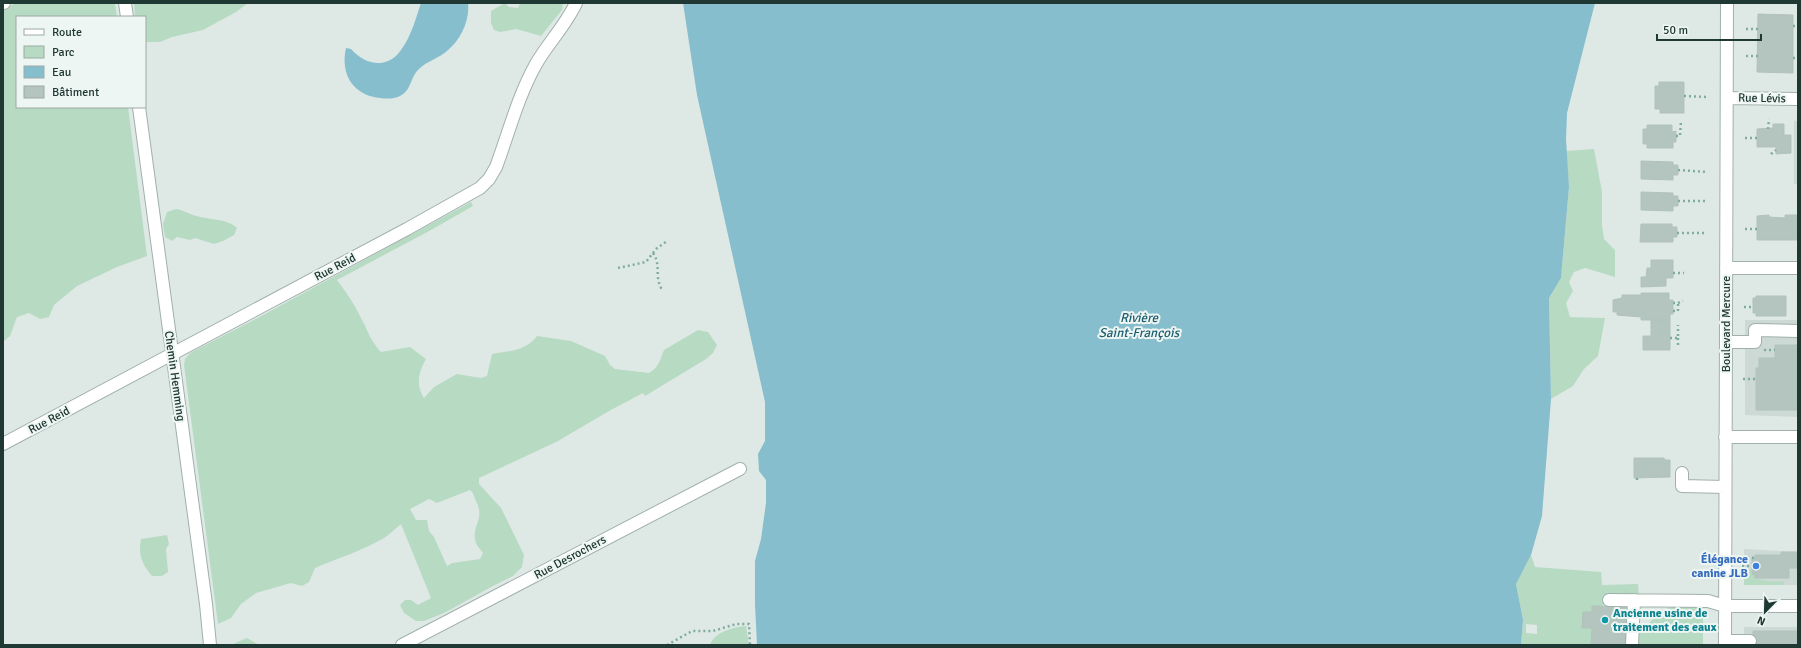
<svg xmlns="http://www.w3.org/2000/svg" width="1801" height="648" font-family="Signika,sans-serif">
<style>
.built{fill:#ccd9d4}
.green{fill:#b7dac3;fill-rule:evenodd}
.water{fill:#87becd}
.building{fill:#b4c4be;stroke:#b1c2bc}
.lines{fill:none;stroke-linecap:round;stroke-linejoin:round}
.minor-casing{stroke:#a1b0ac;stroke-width:14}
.path{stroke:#80aca0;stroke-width:2.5;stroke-dasharray:2 3;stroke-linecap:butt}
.minor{stroke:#fff;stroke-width:12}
.shop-dot{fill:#3f7fe0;stroke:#eef6f3;stroke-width:1.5}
.culture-dot{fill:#0f9aa8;stroke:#eef6f3;stroke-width:1.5}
.labels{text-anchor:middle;stroke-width:4;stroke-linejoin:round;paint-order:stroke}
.street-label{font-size:12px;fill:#203833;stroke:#eef6f3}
.shop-label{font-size:12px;font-weight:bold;fill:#366cbe;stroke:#eef6f3;text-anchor:end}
.culture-label{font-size:12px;font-weight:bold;fill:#0d838f;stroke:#eef6f3;text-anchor:start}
.water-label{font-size:13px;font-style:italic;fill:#1d5e71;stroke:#eef6f3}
</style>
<rect width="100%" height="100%" fill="#dee9e5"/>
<path class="built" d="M1794,121H1798V184H1794Z
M1745,320H1798V417L1745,415Z
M1744,549L1798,552V585H1744Z
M1744,627H1798V645H1744Z"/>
<path class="green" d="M15,3H115L117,17H17V107H128L147,256L117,267L77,286L54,305L49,317L40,319L29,313L17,317L10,336L3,342V11Z
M134,3H248L236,12L203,30L172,37L160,42H145V17H135Z
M505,3L509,7L518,8L520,3H563L562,10L541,36L516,29L500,32L494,30L491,23V11Z
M1594,149L1602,192V225L1604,239L1615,250V277L1585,268L1574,272L1569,282L1573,291L1566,303L1570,317L1605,318L1598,356L1584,369L1573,386L1551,399L1549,298L1561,278L1569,187L1566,151Z
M471,202L473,206L431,230L337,280C347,293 355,305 362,320C369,333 370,340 381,352L410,347L426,359C419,372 415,384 424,398L434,387L457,374L481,378L487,376L492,354C509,351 526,351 537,336L571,341L605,356L610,365L615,369L649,373C659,367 660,360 664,350L698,330L708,332L717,345L713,353L706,359L645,396L643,393L609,411L558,441L479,478V484L501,508L507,520L524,555L522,567L513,576L493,586L444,613L424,621H416L404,613L400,605L405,600H411L418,605L431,598L401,524C396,528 390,534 384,538C362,551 338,558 315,568L309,582L302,586L291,583L256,593L241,604L231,618L218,624L184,365L185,359L190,353L265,314ZM470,490C474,493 474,497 476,501C486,520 470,526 476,543C477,546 481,550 483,553L480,559L452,563L447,566L434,537L429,531L427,520H416L410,509L429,499L437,503Z
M176,209C183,210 187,213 193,215C207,220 227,218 237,228L234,235L223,241L214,244L195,238L190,240L177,237L172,241L165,237L163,224L167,212Z
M167,535L169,544L166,549L168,572L162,576H152C142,564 138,555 141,539Z
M1531,555L1535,567L1601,572L1602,585L1638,584L1639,596L1603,595V606H1592V612H1583L1582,628H1592L1591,645H1521L1523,620L1516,584ZM1526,624L1537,625V634L1526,633Z
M1744,569L1752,570V574L1755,575V578C1765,581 1772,583 1784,581L1783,585H1744Z
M1674,606L1703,607V645H1637V636C1648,624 1658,611 1674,606Z
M746,626L749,645H710C714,632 734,627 746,626Z
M247,638L259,645H234L235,643Z"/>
<path class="water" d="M421,3H468C470,20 461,40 447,51C439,58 427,61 419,69C410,77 412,90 400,96C394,99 386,99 380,98C353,95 340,74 346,48L351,49C365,65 387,70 401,50C411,37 416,18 421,3Z
M683,3H1595L1567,113L1566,139L1569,187L1561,278L1549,298L1551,399L1542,516L1531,555L1516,584L1523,620L1521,645H757L755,605V561L761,539L766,503V480L759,471L758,454L765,441V402L697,95Z"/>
<path class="building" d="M1758,14L1793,15V73L1757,72Z
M1659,82H1684V113H1660V109H1655V86H1659Z
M1773,124H1784V135H1791V153L1776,154V147H1757V129L1773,128Z
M1647,125H1672V132L1676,131V142H1673V148H1647V144H1643V129H1647Z
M1641,161L1673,162V165H1678V175H1673V180L1641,179Z
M1641,192L1673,193V196H1678V206H1673V211L1641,210Z
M1769,215V217L1785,218V215H1798V240H1757V216Z
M1641,224H1672V227H1677V237H1673V242H1640Z
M1651,260H1673V278H1666V286L1641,287V277H1646L1647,268H1651Z
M1641,293H1669V300H1673V314H1670V320H1641V317L1617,315V312H1613V300L1622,298V295H1641Z
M1756,296H1786V316H1756V313H1753V298H1756Z
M1651,320H1670V350H1643V336H1651Z
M1775,345H1798V410H1756V368H1759V358H1775Z
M1634,458H1664L1665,460H1670V477L1634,478Z
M1781,552H1798V568H1789V578H1755V575L1752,574V558H1755V555H1781Z
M1592,606L1628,607L1627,645H1591L1592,628H1582L1583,612H1592Z
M1753,631H1798V645H1753Z"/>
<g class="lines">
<defs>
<path id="minor" d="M3,3H4
M125,3L127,17
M1727,98L1798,99
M139,107L206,604L210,645
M1726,268H1798
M1726,342H1755V330L1798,331
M1725,437H1798
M3,444L407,229L480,188L489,179L496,167C509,132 518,96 536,64C548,43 566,25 576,3
M1682,473V486L1725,487
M1609,600L1708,601L1725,606H1798
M1725,641H1750
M402,645L740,469
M1632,645L1634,600
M1725,645L1727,3"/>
</defs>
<use href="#minor" class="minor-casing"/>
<path class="path" d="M1793,26H1798
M1746,29H1758
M1746,56H1758
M1793,58H1798
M1684,96L1708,97
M1768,129L1769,119
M1676,136H1680L1681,121
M1745,138H1757
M1771,154L1776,150
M1678,170L1707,172
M1678,201H1707
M1745,229H1757
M1677,233H1707
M653,253C659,262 657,268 658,278C658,282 661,287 662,291
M618,268L646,262L656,249L667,241
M1673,273H1684
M1673,303H1678L1683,301
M1744,307H1753
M1673,311H1678V303
M1670,338H1678V325
M1678,338V346
M1765,349V350H1775
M1743,379H1756
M1637,478V483
M1742,557L1755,558
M1742,566H1752
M667,645L692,631H713L736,624H749L750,645"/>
<use href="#minor" class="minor"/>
</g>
<circle class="shop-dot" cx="1756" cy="566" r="4"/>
<circle class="culture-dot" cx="1605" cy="620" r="4"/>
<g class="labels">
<g class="street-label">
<text transform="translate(1762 98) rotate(1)" y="4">Rue Lévis</text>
<text transform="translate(335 267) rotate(-28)" y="4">Rue Reid</text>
<text transform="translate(1726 324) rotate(-90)" y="4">Boulevard Mercure</text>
<text transform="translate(175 376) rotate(82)" y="4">Chemin Hemming</text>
<text transform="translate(49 420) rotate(-28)" y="4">Rue Reid</text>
<text transform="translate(570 557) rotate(-28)" y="4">Rue Desrochers</text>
</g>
<g class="shop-label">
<text x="1748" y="563">Élégance<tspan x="1748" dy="14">canine JLB</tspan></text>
</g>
<g class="culture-label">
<text x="1613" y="617">Ancienne usine de<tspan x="1613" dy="14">traitement des eaux</tspan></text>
</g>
<g class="water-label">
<text x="1139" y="322">Rivière<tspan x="1139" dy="15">Saint-François</tspan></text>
</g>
</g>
<rect width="1801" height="648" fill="none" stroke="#203833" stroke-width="8"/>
<rect x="16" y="16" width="130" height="92" fill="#eef6f3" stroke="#9caaa6"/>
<rect x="24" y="29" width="20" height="6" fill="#ffffff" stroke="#9caaa6"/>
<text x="52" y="36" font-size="12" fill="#203833">Route</text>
<rect x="24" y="46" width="20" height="12" fill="#b7dac3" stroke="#9caaa6"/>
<text x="52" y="56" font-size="12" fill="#203833">Parc</text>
<rect x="24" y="66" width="20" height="12" fill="#87becd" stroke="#9caaa6"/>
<text x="52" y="76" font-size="12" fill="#203833">Eau</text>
<rect x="24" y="86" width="20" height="12" fill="#b4c4be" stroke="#9caaa6"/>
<text x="52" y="96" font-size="12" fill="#203833">Bâtiment</text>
<g transform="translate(1765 612) rotate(203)" stroke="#eef6f3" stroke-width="3" paint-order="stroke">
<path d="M0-3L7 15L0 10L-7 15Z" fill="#203833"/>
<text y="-6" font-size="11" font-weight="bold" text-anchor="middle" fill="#203833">N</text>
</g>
<path d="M1657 34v6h104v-6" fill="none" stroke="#203833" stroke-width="2"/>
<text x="1663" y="34" font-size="12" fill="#203833" stroke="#eef6f3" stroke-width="3" paint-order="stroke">50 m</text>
</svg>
